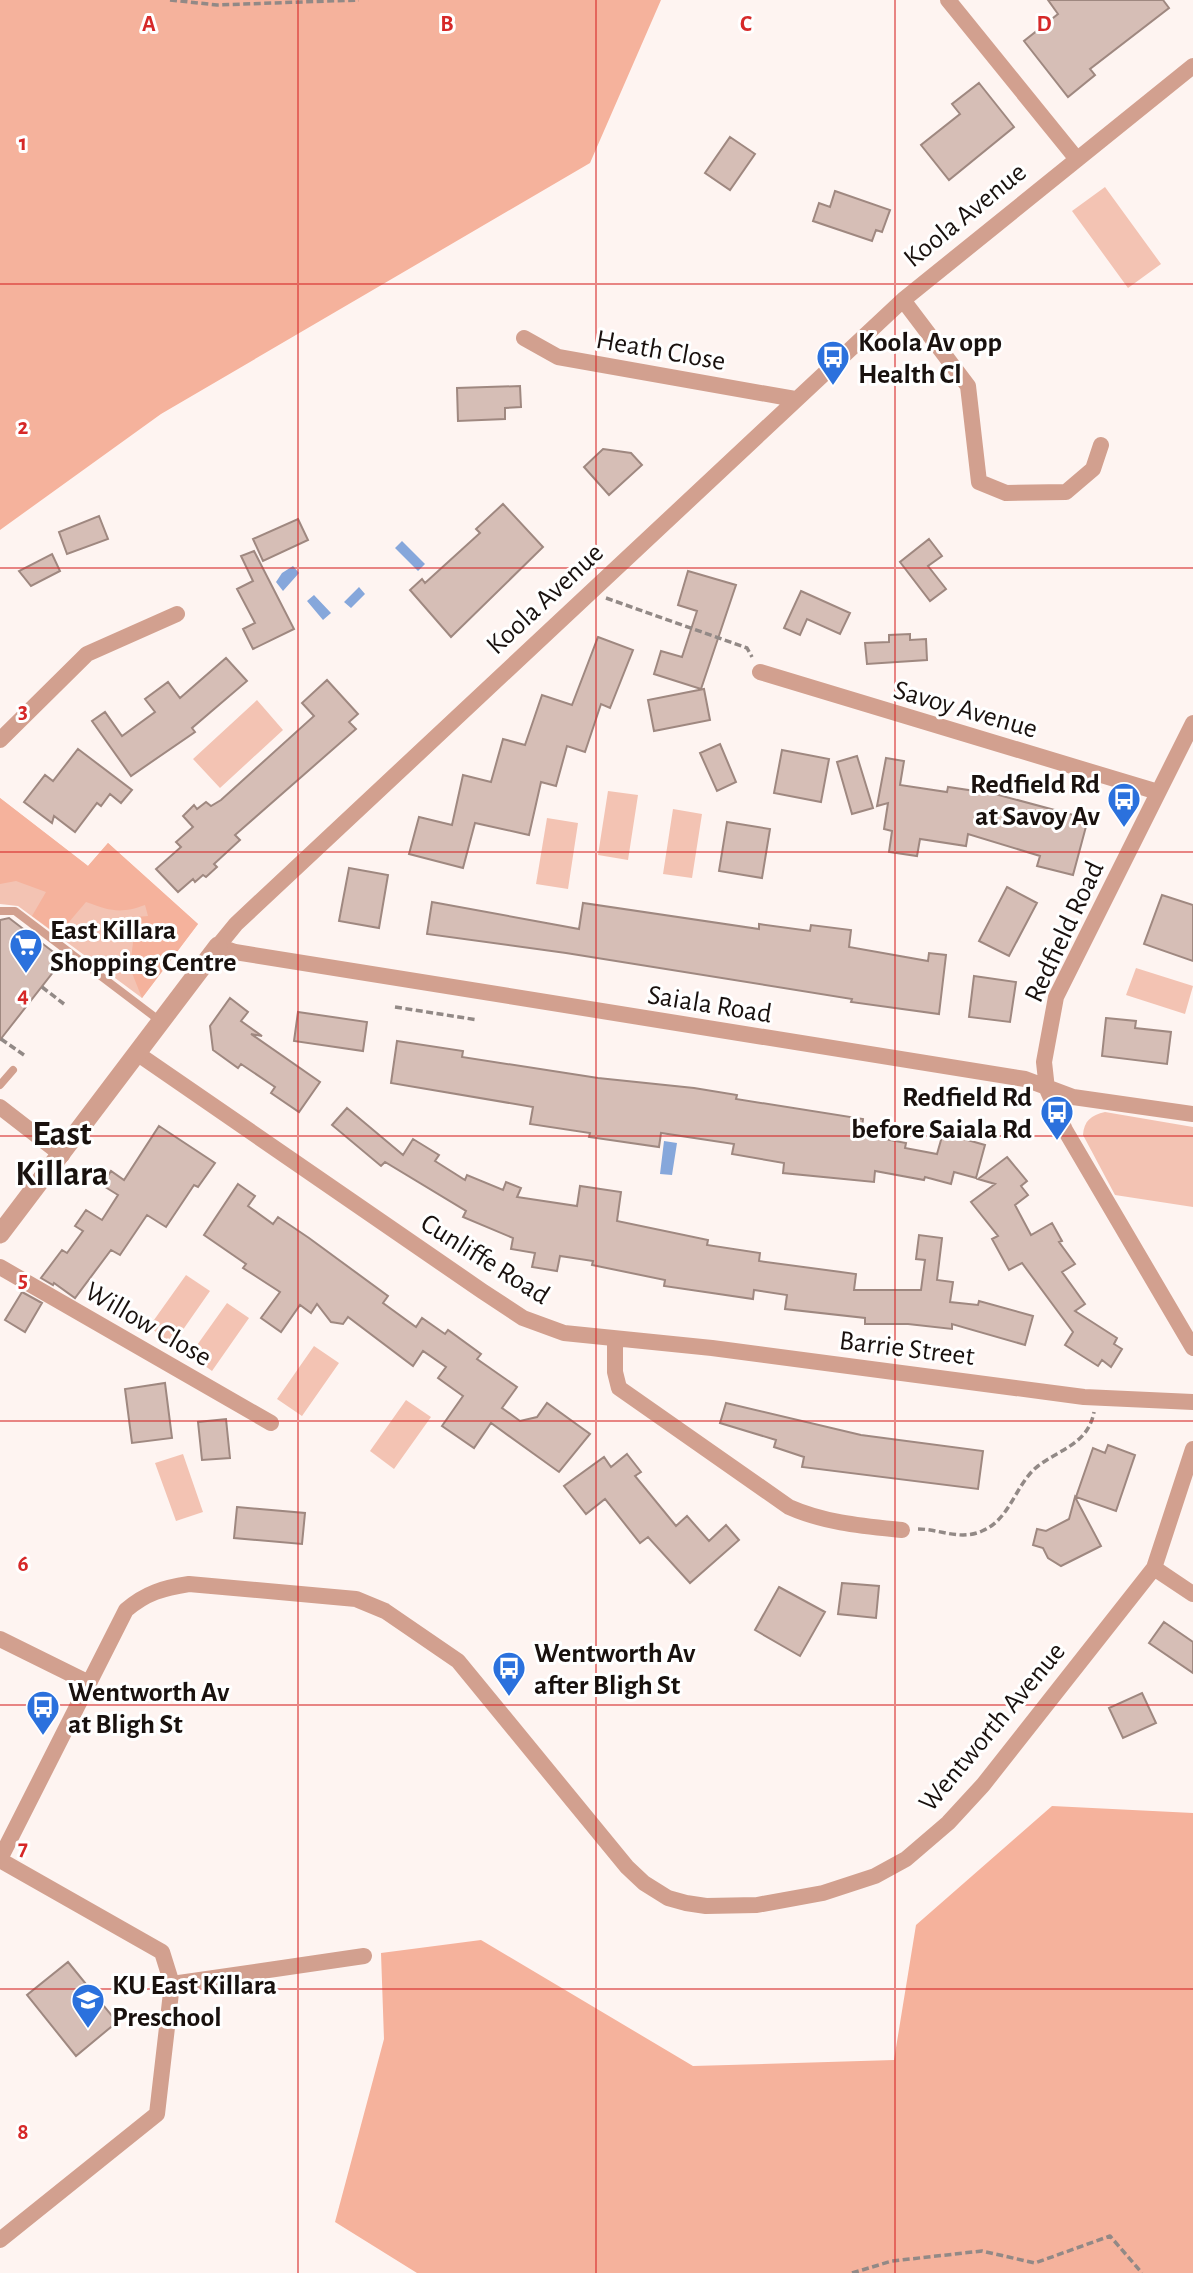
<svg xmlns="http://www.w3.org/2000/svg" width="1193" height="2273" font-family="'Alegreya Sans',sans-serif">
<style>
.green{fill:#f3c3b3}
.forest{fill:#f5b29c}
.water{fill:#86a7db}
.building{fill:#d6beb6;stroke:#9f8880;stroke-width:2}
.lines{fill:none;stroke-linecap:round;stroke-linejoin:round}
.path{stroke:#928986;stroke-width:3.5;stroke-dasharray:7 3.5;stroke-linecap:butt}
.service{stroke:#d2a08f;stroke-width:8}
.minor{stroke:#d2a08f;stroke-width:16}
.tertiary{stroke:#d2a08f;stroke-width:19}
.grid{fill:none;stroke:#d62828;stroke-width:2;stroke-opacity:0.55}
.labels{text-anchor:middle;stroke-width:6;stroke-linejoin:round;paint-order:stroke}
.street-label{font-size:28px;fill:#19110e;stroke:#fff}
.poi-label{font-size:28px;font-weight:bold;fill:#19110e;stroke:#fff;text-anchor:start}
.district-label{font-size:35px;font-weight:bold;fill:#19110e;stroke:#fff}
.grid-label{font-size:23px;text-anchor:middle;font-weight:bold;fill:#d62828;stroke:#fff;stroke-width:6;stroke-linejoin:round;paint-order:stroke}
</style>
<rect width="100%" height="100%" fill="#fef4f1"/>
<path class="green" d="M1105,187L1161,264L1128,288L1072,211Z
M257,700L283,730L220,788L193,759Z
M608,791L638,795L628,860L598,855Z
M0,798L88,866L108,843L198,924L142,998L18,906L0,904Z
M673,809L702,814L692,878L663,874Z
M547,818L578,823L568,889L536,884Z
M1136,968L1193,986L1185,1014L1126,995Z
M1105,1112L1193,1127V1207L1115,1195L1083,1135C1084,1121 1091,1115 1105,1112Z
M186,1275L210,1291L173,1344L149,1327Z
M227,1303L249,1318L212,1371L190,1355Z
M314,1346L339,1363L302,1416L277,1399Z
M406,1400L431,1417L394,1469L370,1451Z
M183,1454L203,1512L176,1521L155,1463Z"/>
<path class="forest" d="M0,0H661L590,163L161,414L0,530Z
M0,798L88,866L108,843L198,924L142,998L130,968L136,917L148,916L145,905C120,914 111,911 86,902L58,935L32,916L46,892L16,881L0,884Z
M1052,1806L1193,1813V2273H417L335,2222L384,2039L381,1953L481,1940L693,2066L894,2060L916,1925Z"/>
<path class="water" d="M402,541L425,564L418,571L395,548Z
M293,566L299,573L283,591L276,582L282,573Z
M359,587L365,594L351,608L344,602Z
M314,595L331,613L323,620L307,601Z
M664,1141L677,1143L672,1175L660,1174Z"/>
<path class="building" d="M1048,0H1163L1169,8L1090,69L1095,75L1068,97L1024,41L1058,14Z
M979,83L1014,127L949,180L921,145L960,114L952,104Z
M730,137L755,154L730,190L705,173Z
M835,191L890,210L882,232L876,230L872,241L813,221L819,203L830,207Z
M520,386L521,407L505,408V419L458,421L457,388Z
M603,449L631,453L642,465L609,495L584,467Z
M503,504L543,547L451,637L410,590L422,579L425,583L480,533L476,529Z
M99,516L108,539L67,554L59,532Z
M298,519L308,540L263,561L253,539Z
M929,539L942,556L928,566L946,589L930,601L900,562Z
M254,551L294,629L253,649L243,629L255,623L237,589L253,581L241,556Z
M52,554L60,571L31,586L19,571Z
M688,571L736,585L701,689L654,674L661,651L682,657L697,611L678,605Z
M801,591L850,613L840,634L807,619L800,635L784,628Z
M910,634V640L926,639L927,660L867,664L865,643L889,642V635Z
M598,637L633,650L610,708L601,704L585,752L567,746L556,786L541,782L529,835L475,823L463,868L409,854L419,817L452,825L463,775L491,782L503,739L525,745L542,695L572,705Z
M226,658L247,681L192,728L195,732L131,776L92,721L105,712L122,736L155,712L145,699L168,682L180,698Z
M327,680L358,714L349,722L356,729L235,835L240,840L214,864L217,867L206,877L203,875L195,882L193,879L178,892L156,869L181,847L176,842L193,827L183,816L194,805L197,809L206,802L211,806L221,800L314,716L302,703Z
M704,689L710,720L654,731L648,700Z
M720,744L736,782L717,791L700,753Z
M78,749L132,790L121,803L110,794L101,806L97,803L75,832L54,816L52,823L24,802L45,775L53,781Z
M782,750L829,759L821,802L774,793Z
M857,756L873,808L852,814L837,762Z
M886,758L904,761L900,785L947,792L948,787L995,794L1088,819L1073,875L1037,866L1040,856L968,834L966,846L920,839L917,856L889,852L892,831L884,829L888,803L877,806Z
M727,822L770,829L762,878L719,871Z
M349,868L388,875L379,928L339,921Z
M1007,887L1037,903L1009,956L979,941Z
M1162,895L1193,905V961L1144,944Z
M432,902L579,929L583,903L759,929V924L810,931L811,925L851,930L849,947L928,961L929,953L946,955L939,1014L851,1002L852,999L566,953L427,934Z
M9,918L56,954L53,957L61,962L0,1040V920Z
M974,976L1016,982L1010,1022L969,1017Z
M230,998L248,1012L241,1021L262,1036L251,1034L320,1082L299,1112L271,1093L275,1087L241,1064L238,1068L213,1050L210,1026Z
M298,1012L367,1022L363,1051L294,1041Z
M1106,1018L1136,1021L1135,1028L1171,1032L1167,1064L1102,1056Z
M397,1041L463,1051L462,1057L598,1078L694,1088L737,1095L736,1099L863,1119L862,1127L880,1129L879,1138L906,1143L905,1148L937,1154L943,1133L985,1145L976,1178L954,1172L951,1184L925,1177L924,1180L875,1171L874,1182L783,1173L784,1163L732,1154L734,1144L661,1133L659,1147L589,1137L590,1133L530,1124L533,1107L391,1083Z
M347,1108L403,1155L413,1139L439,1155L435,1161L465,1180L467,1175L503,1190L506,1182L521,1188L517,1197L577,1206L580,1186L621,1192L617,1221L708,1240L707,1245L760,1253L759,1261L856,1274L854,1290H921L925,1260L916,1259L919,1235L942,1238L937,1280L953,1282L950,1302L978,1305L979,1301L1033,1316L1025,1345L952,1324V1329L908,1324H865V1318L785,1309L787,1295L754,1290L753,1299L664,1286L665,1280L592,1265L593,1261L560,1256L557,1271L532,1267L535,1253L511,1249L513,1238L463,1217L466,1211L385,1162L381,1166L332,1125Z
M159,1126L215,1163L198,1187L194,1185L166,1227L147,1215L120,1255L111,1250L75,1298L54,1283L53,1285L41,1278L62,1250L67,1253L83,1231L75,1226L86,1210L102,1220L118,1195L102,1185L111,1171L124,1180Z
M1007,1157L1027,1181L1021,1186L1028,1195L1015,1205L1031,1235L1052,1223L1062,1241L1059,1242L1075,1264L1062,1272L1085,1304L1075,1311L1117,1338L1114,1344L1122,1349L1111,1367L1102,1360L1098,1366L1065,1345L1073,1332L1022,1263L1009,1270L992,1239L998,1236L971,1202L995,1184L978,1179Z
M238,1184L255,1196L248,1206L273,1224L278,1217L309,1238L388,1296L383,1303L416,1327L422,1318L445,1334L448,1330L481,1354L477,1359L517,1387L502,1408L520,1421L537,1417L547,1403L590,1434L559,1472L491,1423L474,1448L442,1426L463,1396L438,1378L446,1367L423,1351L413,1366L348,1317L343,1324L331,1322L317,1304L311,1313L300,1305L281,1332L261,1318L280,1292L243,1268L246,1264L204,1235Z
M22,1292L42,1303L25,1332L5,1320Z
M165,1383L172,1438L132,1443L125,1389Z
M726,1403L861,1435L983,1451L978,1489L802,1467L804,1457L774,1447L776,1440L720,1423Z
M226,1419L230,1458L202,1460L198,1422Z
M1108,1445L1135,1455L1116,1511L1076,1497L1093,1448L1105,1453Z
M627,1454L641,1472L635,1476L676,1526L687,1516L709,1541L726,1525L739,1540L690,1583L648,1537L640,1543L605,1499L586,1514L564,1486L604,1457L611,1467Z
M1075,1497L1101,1546L1061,1566L1048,1558L1043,1548L1033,1545L1037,1529L1046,1531L1069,1519Z
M237,1507L305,1513L302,1544L234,1538Z
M842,1583L879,1586L876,1618L838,1614Z
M779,1587L825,1612L800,1656L755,1630Z
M1164,1622L1193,1642V1673L1149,1643Z
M1142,1693L1156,1723L1123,1738L1109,1708Z
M68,1962L117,2022L76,2056L27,1995Z"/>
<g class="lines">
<path class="path" d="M170,0L217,5L359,0
M606,598L747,648L752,657
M42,987L64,1004
M395,1007L478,1020
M1,1039L24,1055
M918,1529C940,1529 960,1541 982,1531C1011,1519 1015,1484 1038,1466C1060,1449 1088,1444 1094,1412
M852,2273L892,2261L982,2251L1035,2263L1110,2236L1142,2273"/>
<path class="service" d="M0,911H15L160,1021
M0,1085L13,1070"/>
<path class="minor" d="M948,0L1076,158
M1193,66L903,300L236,924L218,946L235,952L1025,1079L1073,1097L1193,1114
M903,300L968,386L979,482L1006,493L1066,492L1093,469L1101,445
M524,338L558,357L795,399
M760,672L1158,792
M1193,723L1056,997L1044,1062L1047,1089L1065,1130L1193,1348
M0,740L87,654L177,614
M138,1054L482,1291L523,1318L564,1333L712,1348L1084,1397L1193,1402
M0,1107L62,1155
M0,1267L271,1423
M615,1340V1372L619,1388L789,1507C825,1523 863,1526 902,1530
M1154,1568L1193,1594
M0,1639L89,1683
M0,1859L126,1610C146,1593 163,1588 189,1584L356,1599L385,1611L458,1661L627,1867L644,1883L668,1898L686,1903L706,1906L757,1905L823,1893L875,1876L906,1859L948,1823L983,1785L1154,1568L1193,1449
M0,1860L162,1952L172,1984L157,2114L0,2240
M172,1984L364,1956"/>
<path class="tertiary" d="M0,1234L218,946"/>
</g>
<path class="grid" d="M298,0V2273M596,0V2273M895,0V2273M0,284H1193M0,568H1193M0,852H1193M0,1136H1193M0,1421H1193M0,1705H1193M0,1989H1193"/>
<defs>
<symbol id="bus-pin" viewBox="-11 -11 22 30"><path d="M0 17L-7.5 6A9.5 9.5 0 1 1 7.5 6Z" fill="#2b71dd" stroke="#fff"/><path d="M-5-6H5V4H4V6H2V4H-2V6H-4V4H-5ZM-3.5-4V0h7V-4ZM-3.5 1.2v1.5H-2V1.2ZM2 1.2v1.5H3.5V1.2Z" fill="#fff"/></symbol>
<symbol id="supermarket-pin" viewBox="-11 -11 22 30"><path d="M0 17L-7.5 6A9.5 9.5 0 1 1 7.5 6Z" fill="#2b71dd" stroke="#fff"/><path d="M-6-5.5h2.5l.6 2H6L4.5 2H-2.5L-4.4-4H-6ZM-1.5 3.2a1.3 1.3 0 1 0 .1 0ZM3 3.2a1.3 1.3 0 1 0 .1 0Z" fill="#fff"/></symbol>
<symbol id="school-pin" viewBox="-11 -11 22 30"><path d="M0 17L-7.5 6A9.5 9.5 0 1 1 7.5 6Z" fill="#2b71dd" stroke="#fff"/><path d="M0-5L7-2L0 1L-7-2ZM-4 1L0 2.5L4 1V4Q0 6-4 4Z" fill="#fff"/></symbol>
</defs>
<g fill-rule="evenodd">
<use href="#bus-pin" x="814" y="338" width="38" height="52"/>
<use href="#bus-pin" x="1105" y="780" width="38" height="52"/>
<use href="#supermarket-pin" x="7" y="926" width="38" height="52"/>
<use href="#bus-pin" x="1038" y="1093" width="38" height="52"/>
<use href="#bus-pin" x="490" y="1649" width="38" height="52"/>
<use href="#bus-pin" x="24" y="1688" width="38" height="52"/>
<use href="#school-pin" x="69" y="1981" width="38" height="52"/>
</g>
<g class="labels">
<g class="street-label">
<text transform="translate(964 214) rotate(-39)" y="10">Koola Avenue</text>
<text transform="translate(661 349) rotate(10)" y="10">Heath Close</text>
<text transform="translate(544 598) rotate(-43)" y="10">Koola Avenue</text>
<text transform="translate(966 708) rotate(16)" y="10">Savoy Avenue</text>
<text transform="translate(1063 931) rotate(-65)" y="10">Redfield Road</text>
<text transform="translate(710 1003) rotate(9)" y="10">Saiala Road</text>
<text transform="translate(486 1258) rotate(32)" y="10">Cunliffe Road</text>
<text transform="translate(149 1323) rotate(30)" y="10">Willow Close</text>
<text transform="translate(907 1347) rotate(7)" y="10">Barrie Street</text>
<text transform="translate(991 1726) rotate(-50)" y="10">Wentworth Avenue</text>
</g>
<g class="poi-label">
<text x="858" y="351">Koola Av opp<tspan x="858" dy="32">Health Cl</tspan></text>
<text x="1100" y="793" text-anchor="end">Redfield Rd<tspan x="1100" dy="32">at Savoy Av</tspan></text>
<text x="50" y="939">East Killara<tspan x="50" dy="32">Shopping Centre</tspan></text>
<text x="1032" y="1106" text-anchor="end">Redfield Rd<tspan x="1032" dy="32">before Saiala Rd</tspan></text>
<text x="534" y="1662">Wentworth Av<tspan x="534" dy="32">after Bligh St</tspan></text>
<text x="68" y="1701">Wentworth Av<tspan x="68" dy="32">at Bligh St</tspan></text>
<text x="112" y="1994">KU East Killara<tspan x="112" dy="32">Preschool</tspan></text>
</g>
<g class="district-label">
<text x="62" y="1145">East<tspan x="62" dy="40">Killara</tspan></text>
</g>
</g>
<g class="grid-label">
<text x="149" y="31">A</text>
<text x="447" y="31">B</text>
<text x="746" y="31">C</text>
<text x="1044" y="31">D</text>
<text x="23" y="150">1</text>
<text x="23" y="434">2</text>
<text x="23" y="718">3</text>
<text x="23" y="1002">4</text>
<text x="23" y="1287">5</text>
<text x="23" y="1571">6</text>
<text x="23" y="1855">7</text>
<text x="23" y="2139">8</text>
</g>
</svg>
